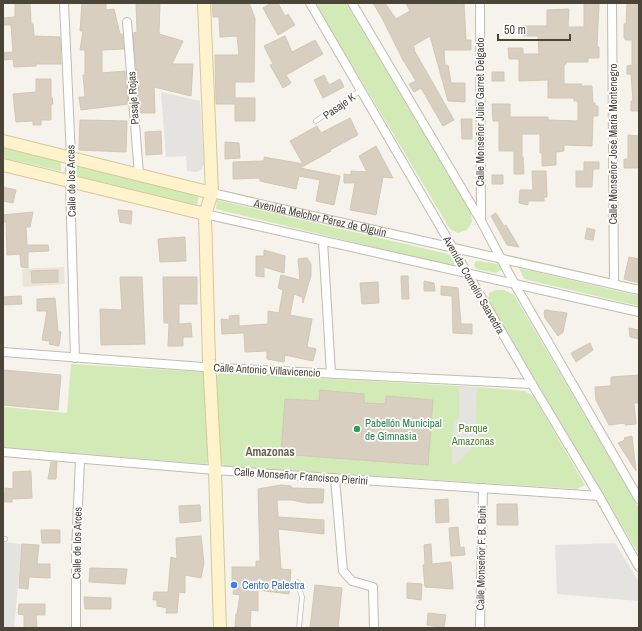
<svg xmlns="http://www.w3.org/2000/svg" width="642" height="631" font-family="'Archivo Narrow',sans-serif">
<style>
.residential{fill:#eae5da}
.green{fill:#d2eab5}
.parking{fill:#e5e3e0}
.building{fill:#d8cfc1;stroke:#d3c7b4}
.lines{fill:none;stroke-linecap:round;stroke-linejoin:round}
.lane-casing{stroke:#c2bbae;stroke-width:5.5}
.street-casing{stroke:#c2bbae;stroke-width:10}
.secondary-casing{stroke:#d6c79b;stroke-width:14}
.lane{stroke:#fff;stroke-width:4}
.street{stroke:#fff;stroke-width:8}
.secondary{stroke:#fff3cd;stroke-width:12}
.leisure-dot{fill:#2e9e5b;stroke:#fff;stroke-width:1.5}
.shop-dot{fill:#3f7fe0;stroke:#fff;stroke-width:1.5}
.labels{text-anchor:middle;stroke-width:3.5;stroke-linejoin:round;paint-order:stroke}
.street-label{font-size:11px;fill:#4b4439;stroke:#fff}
.leisure-label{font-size:11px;fill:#27864d;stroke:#fff;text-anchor:start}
.park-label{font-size:11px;fill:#4a7f2a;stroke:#fff}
.shop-label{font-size:11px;fill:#366cbe;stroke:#fff;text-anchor:start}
.neighbourhood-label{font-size:12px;font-weight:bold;fill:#6e6250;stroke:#fff}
</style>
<rect width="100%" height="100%" fill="#f6f3ec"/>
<path class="residential" d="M64,267L65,284L23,287L22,269Z"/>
<path class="green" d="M315,3H346L471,213L472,222L467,230L458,233L450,229Z
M3,148L61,162V171L3,158Z
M76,166L199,196L197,205L77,176Z
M217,200L448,254L453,257L455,263L452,266L216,209Z
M476,261H479L498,264L500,266L501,270L496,273L476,269L474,265Z
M519,268L639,296V306L524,279Z
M495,290H504L514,295L639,508V555L488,301L489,293Z
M71,364L202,372L205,375L209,461L206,464L3,447V407L67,413Z
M220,373L477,387L525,391L534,397L585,485L577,489L224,466L220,462L215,378Z"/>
<path class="parking" d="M161,92L200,101L204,164L201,170L196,172L187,171L186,156L166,157Z
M459,387H477L475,445L455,465L452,462L454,421L459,419Z
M3,542L22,544L14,628H3Z
M615,543L639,582V601L557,594L555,545Z"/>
<path class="building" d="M15,3H30L31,24H33L34,36L60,37L61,64H36V66L14,67L13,59L3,60V53L13,52L11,25H3V18L15,17Z
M82,3H106V10L114,9L120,34H122L124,49L102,50V73L125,71L128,104L81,110L79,97H85L83,75H85V50H80L83,31H80Z
M136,3H160L159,34L183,41L172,64H193L191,96L154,87L155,113H140L133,33L137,32Z
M212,3H249L255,18L254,82H235V98H255V121H235V104H216L215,55H239L237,36L220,37L219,17H213Z
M271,3H278L285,16L288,14L295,25L278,35L263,8Z
M373,3H385L396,19L410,11L406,3H464L466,40H471V50H444L445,65H448L451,83H465V102L448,101L430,36L413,46L415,50H414L454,120L443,126L421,88L414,92L409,84L416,81L403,60L382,18Z
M584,3H599L597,47H599V58H588V62H566V64H564V84H582L581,86H592L593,103H595V106H598V116H593L592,146L564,145V151L556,152V165L542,166V153H540V134H522V157H523L524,174H514V151H499V121H493L492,104H510V117H548V120L578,121V101H574V98H548V80L519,81V59H509L508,48H523V54H539L538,36H523L522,26H547V10L569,9L568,27H584Z
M627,3H639V111H631V101H633L631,74H627V66L632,65V40H625V38H624V24H626Z
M285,36L292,52L315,40L323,54L286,75L291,83L283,88L270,65L273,64L264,46Z
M492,72H504V81H492Z
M324,75L329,85L340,79L344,87L323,98L314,80Z
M36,79H51V97H52L53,104H51V120H41V125H33V121L16,122L13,94L36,92Z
M350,118L358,135L330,150L331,151L300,168L340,176L334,205L316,201L320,180L299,176L296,189L260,181V178L233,179V162L264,161V157L303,164L290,141L317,126L321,133Z
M461,119H472V139H462Z
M80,120L127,121L126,152L79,150Z
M161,131L162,154L146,155L145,132Z
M628,135L639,136V168H624V159H628Z
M225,142L239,143L240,158L225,159Z
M376,146L393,178L383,177L376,215L350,210L355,183H344V174L351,175V171L367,172L359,156Z
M584,162H599V169H593L592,187H576V171H584Z
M532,171H546L547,197H544V201H528V205L519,203L520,190H533Z
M492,175H503V184H492Z
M3,187L16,190L13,203L3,201Z
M118,210L132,211L131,224L120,222Z
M33,212L30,227H26L27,245H48L49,251L28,252V268L21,267L20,254L7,255L6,222H3V215Z
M496,213L504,226L506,225L519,247L507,245L491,216Z
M587,228L595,230L593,240L585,239Z
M185,237L186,261L160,262L158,239Z
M264,250L285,256L284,273L264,267V277L256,276V256H264Z
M629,257L639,259V283L624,279Z
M305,258H307L311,264V275L303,303L302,297L294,294L290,315L312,319L307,347L316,349L313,361L285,355L284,362L267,359V351L245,352L244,333L222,334L221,319L230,320L229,316L239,315V326L268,324V311L279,313L283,290L278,288L281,275L300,280L298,259Z
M58,270V282L32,283L31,271Z
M401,276H408L409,299H402Z
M120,277H142L145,344L101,345L100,309L122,310Z
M163,277H197V304H179V324L191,323L192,337H183V346H168L169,323H164Z
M424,281L434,283L435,291H424Z
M378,282L379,303L362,304L360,283Z
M441,286L458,288L461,324H472V334L453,333L452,296L441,295Z
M21,296L22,304L3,305V297Z
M55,298L58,331L61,332L59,346L49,344L50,341L42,340L47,311H37V299Z
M545,310L567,313L563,332L558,336L545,318L544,313Z
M629,328L639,330V339L630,337Z
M590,343L593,350L576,362L571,353Z
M3,370L61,375L58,410L3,405Z
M639,375V403H634L636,424L625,425V423L609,425L596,400L595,387L611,386V377Z
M320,390L364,394V403L385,404L386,396L433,400L428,465L281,454L285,399L319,401Z
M632,436L636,471L618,443L625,440L624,438Z
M51,462H57L56,479H48Z
M31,471L32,498L12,499V502H3V494H5V488L13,489V472Z
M281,485L291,486L292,488L324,489L323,503H306L292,500H277L278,517L324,520V534L278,529L281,569L291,570L289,594L258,590V611L251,610L250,628H235L236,614H237L240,595L233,594L235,581H232V567H256V561H260L258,489Z
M448,499L449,522L436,523L435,500Z
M497,504H517L518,525H497Z
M200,505L201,521L180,523L179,506Z
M458,527L460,548L464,547L465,555L451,556L449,528Z
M41,530H60V543H42Z
M201,536L204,563L201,578L185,575V593L179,592L177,613H166L167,608L157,606V600H153L154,592H168L171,557L177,559L176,538Z
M22,544L39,545L37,564H50V578L29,577L28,589L19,588Z
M431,544L432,564L451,562L453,589L425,587L423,565L425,564L424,545Z
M90,568L127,569L125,584L89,582Z
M407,583L422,584L421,600L407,598Z
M315,585L342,588L338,628H310Z
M84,597L111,598V609H85Z
M19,604H45V615H36L37,628H24V615L18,614Z
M428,613L446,615L444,628L427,625Z"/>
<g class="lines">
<defs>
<path id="lane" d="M316,121L361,90
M3,539H5
M297,582L302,597L299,628"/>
<g id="street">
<path d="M64,3L71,157L70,181L75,358"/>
<path d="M310,3L532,384L599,496L639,567"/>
<path d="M352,3L481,221L514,283L639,499"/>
<path d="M480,3L481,220"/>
<path d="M612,3L614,284"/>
<path d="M127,22L139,175"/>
<path id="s1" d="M212,193L639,290"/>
<path d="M205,214L639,312"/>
<path d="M323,241L331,373"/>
<path d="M3,352L203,367L532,384"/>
<path d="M3,452L215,470L599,496"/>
<path d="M335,478L343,571L352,581L373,587L374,628"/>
<path d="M76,628V552L80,459"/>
<path d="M480,628L483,488"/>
</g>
<path id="secondary" d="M204,3L212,193L205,214L209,360L215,470L220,628
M3,141L212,193
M3,165L205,214"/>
</defs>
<use href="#lane" class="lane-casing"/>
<use href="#street" class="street-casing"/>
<use href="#secondary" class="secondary-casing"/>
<use href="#lane" class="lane"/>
<use href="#street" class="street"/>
<use href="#secondary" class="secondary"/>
</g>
<circle class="leisure-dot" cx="357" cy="429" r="4"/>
<circle class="shop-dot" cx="234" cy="585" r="4"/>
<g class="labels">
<g class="street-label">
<text transform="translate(133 98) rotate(-94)" y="4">Pasaje Rojas</text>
<text transform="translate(339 106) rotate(-35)" y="4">Pasaje K</text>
<text transform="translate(480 112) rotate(-90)" y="4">Calle Monseñor Julio Garret Delgado</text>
<text transform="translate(613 144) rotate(-90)" y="4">Calle Monseñor José María Montenegro</text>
<text transform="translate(71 181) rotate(-91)" y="4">Calle de los Arces</text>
<text dy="4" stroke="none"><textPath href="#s1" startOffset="111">Avenida Melchor Pérez de Olguín</textPath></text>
<text transform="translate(474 285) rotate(60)" y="4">Avenida Cornelio Saavedra</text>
<text transform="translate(267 370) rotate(3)" y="4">Calle Antonio Villavicencio</text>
<text transform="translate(301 476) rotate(4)" y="4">Calle Monseñor Francisco Pierini</text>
<text transform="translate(77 543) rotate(-89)" y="4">Calle de los Arces</text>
<text transform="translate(481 558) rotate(-89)" y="4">Calle Monseñor F. B. Buhi</text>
</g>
<g class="leisure-label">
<text x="365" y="427">Pabellón Municipal<tspan x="365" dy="13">de Gimnasia</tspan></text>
</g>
<g class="park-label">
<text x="473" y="432">Parque<tspan x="473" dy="13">Amazonas</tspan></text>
</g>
<g class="shop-label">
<text x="242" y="589">Centro Palestra</text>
</g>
<g class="neighbourhood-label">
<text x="270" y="456">Amazonas</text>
</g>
</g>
<rect width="642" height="631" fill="none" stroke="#4b4439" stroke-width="8"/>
<path d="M498 34v6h72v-6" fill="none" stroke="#4b4439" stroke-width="2"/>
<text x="504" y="34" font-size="12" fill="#4b4439" stroke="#ffffff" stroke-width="3" paint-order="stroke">50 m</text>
</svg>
